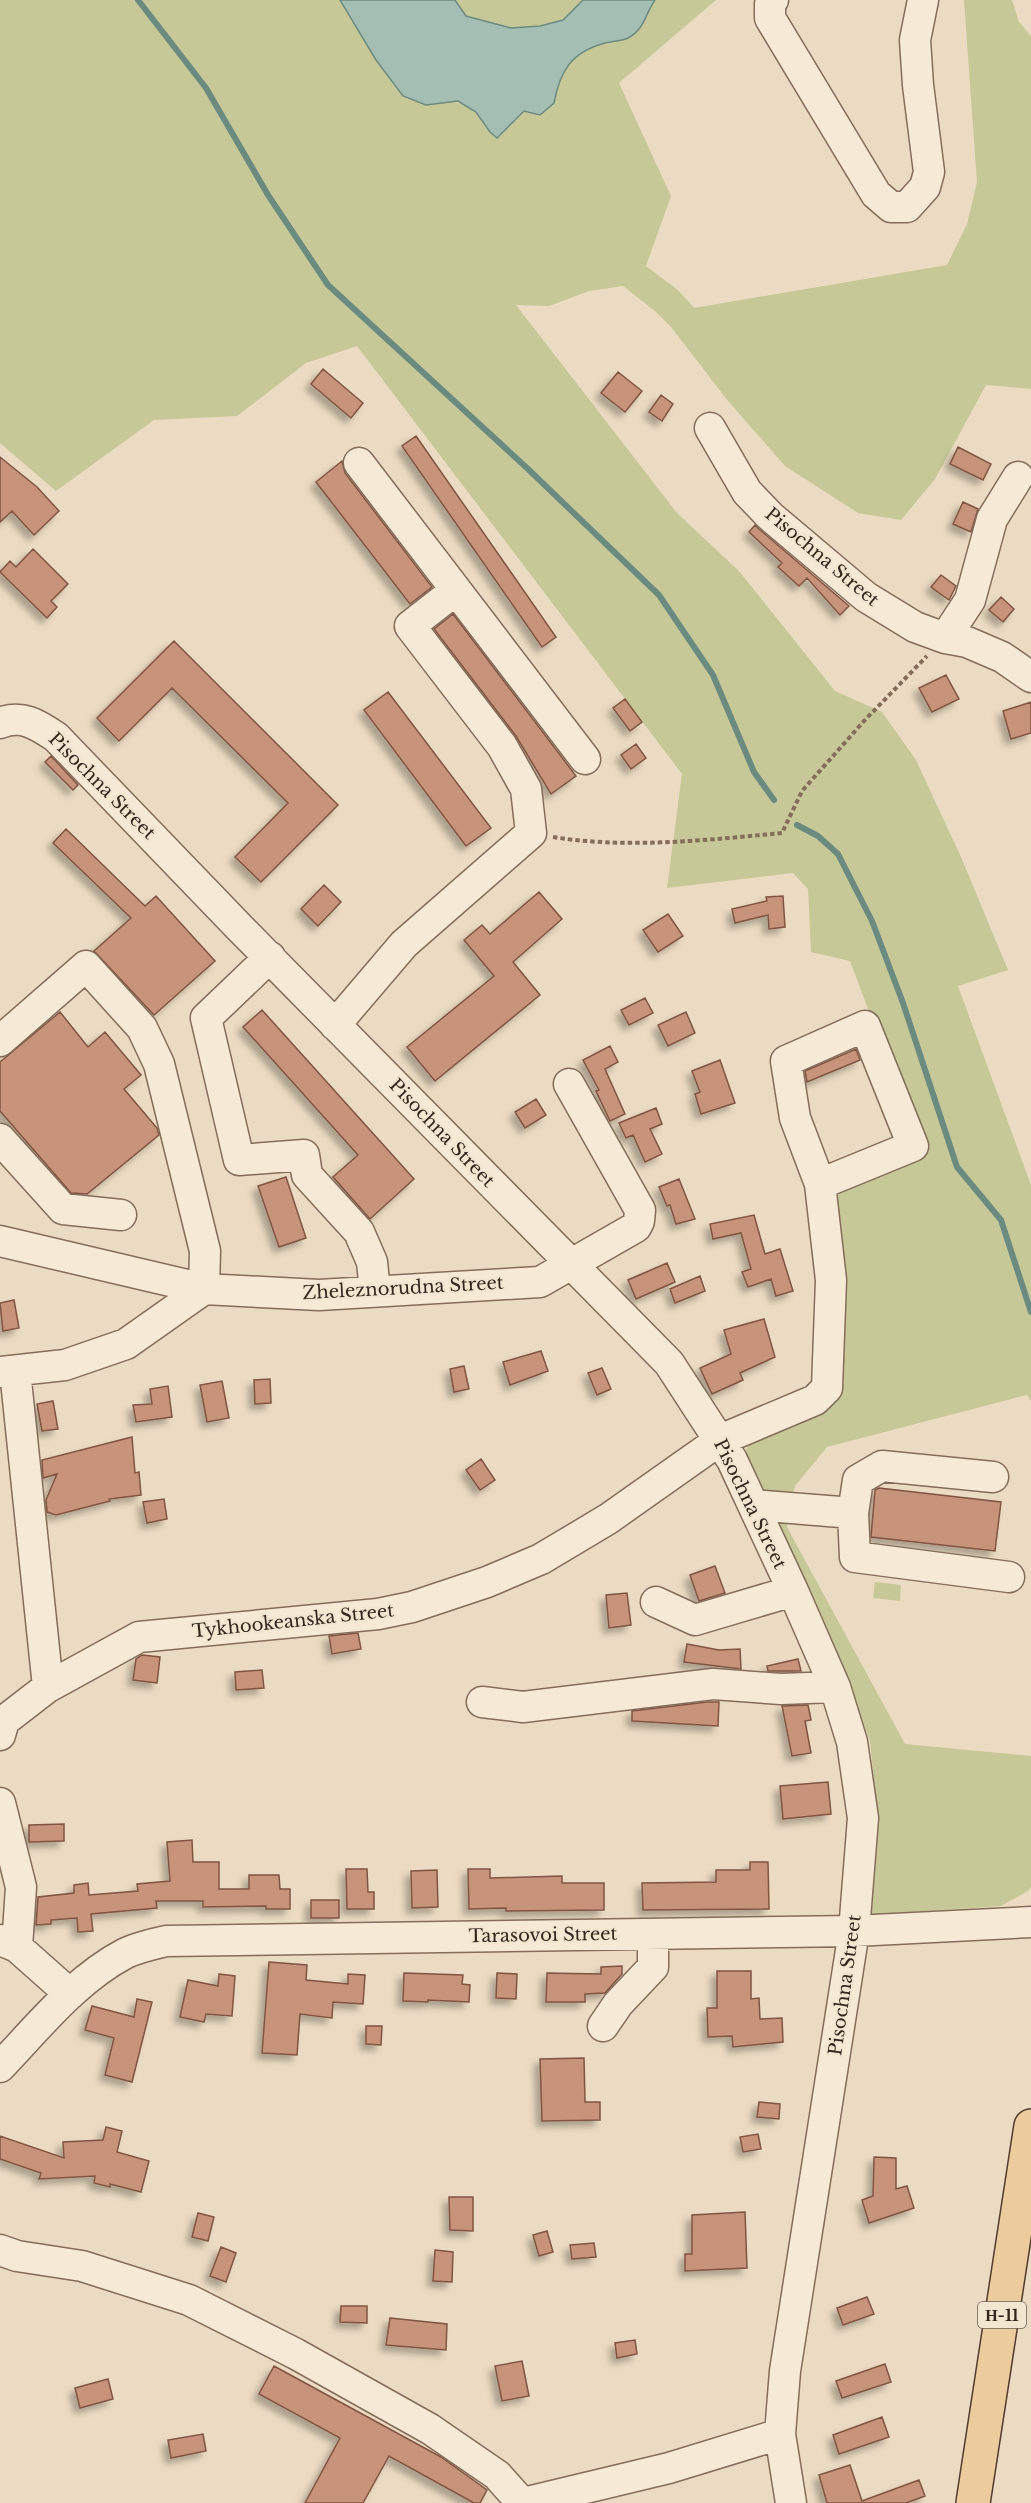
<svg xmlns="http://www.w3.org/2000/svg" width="1031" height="2503" font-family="'Libre Baskerville',serif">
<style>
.green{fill:#c7c897}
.water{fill:#a4beb4;stroke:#6c8b80;stroke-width:1.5}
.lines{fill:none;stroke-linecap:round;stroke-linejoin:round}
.stream{stroke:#6c8b80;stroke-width:6}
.building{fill:#c7937a;stroke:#815542;stroke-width:1.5;filter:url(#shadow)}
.minor-casing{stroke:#846d5a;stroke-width:33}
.major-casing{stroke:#513c2f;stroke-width:36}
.path{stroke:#846d5a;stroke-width:4;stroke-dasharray:4.5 3;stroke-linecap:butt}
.minor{stroke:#f6e9d5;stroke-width:30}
.major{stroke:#eccc9c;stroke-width:33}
.labels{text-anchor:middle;stroke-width:4.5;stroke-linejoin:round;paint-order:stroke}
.shield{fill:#f3e6d1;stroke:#6d6054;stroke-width:1.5}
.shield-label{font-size:16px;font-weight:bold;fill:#34271e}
.street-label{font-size:18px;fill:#34271e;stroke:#f3e6d1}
</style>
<defs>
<filter id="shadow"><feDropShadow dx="-5.5" dy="5.5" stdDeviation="3" flood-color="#0004"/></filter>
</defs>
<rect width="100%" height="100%" fill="#ebdbc2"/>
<path class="green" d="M0,0H340L376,60L390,76L426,105C444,102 461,98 476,112C484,120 487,131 497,138L524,111L554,103C560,70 572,52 605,43C612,41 622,41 628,38C645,29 645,14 655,0H716L619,83L671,196L646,266L678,290L694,308L947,265L967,224L977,182L964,0H1012L1019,22L1031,36V389L986,385L935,479L901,520L858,513L785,466L728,401L671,327L655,311L623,286L589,291L549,306L516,305L677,513L739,571L835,691L882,712L916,760L961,857L1008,970L958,986L1031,1185V1401L1027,1395L827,1447L795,1486L791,1500L767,1497L744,1453L754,1436L840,1392L827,1191L922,1152L850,961L811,952L808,889L793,873L667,888L682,774L357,346L306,363L237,416L154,420L56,491L0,443Z
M455,0H583L563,20L540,26L511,28L466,16L455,2Z
M774,1517L788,1518L787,1527L905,1744L1031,1756V1887L1028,1891L1001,1906L870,1915L878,1820L870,1741L847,1681Z
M875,1582L901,1585L900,1601L873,1598Z"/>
<path class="water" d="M340,0H455L466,16L511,28L540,26L563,20L583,0H655C645,14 645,29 628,38C622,41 612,41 605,43C572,52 560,70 554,103L540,115L524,111L497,138L490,132L476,112L458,101L426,105L403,96L376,60Z"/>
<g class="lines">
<path class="stream" d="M138,0L206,88L268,195L328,285L528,469L659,595L713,675L754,772L774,800
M797,825L818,836L838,854L872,921L903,1003L957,1167L1001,1220L1031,1312"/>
</g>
<path class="building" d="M323,369L363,403L351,418L311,384Z
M618,372L642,391L625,412L601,393Z
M661,395L673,404L662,421L649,412Z
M416,436L556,637L542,647L402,446Z
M958,447L991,464L983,480L950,464Z
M0,457L37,487L59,511L34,535L12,511L0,522Z
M342,461L345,473L432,587L410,604L316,482Z
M963,502L978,509L971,532L953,524Z
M755,525L759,529L849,606L840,615L807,578L799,586L778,567L782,563L749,532Z
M33,549L68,584L51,601L57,607L47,618L0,572L10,561L16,567Z
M941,575L956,586L949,600L931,587Z
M1001,597L1014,609L1003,622L989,610Z
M453,614L576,776L551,794L516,736L434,629Z
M174,641L338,805L261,882L235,857L288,803L172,688L119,741L97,718Z
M946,675L959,699L932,712L919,688Z
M388,692L491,828L466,846L364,710Z
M625,699L642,722L630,731L613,708Z
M1031,702V733L1011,739L1003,711Z
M636,744L646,758L631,769L621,755Z
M51,756L78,785L73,790L45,762Z
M66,829L145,906L156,896L215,961L154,1015L94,951L131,918L53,843Z
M324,885L341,902L318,926L301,909Z
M539,892L562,919L513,962L540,995L435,1081L407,1047L494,976L464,940L482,925L490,934Z
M783,896L785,927L769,929L768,915L735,923L732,909L767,901L766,897Z
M668,914L683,936L658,952L643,930Z
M645,998L653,1013L629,1025L621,1010Z
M262,1010L414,1179L370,1219L333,1177L358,1155L243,1027Z
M60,1012L88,1047L105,1032L141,1075L124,1089L157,1128L159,1135L87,1194L71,1193L0,1111V1062Z
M686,1012L695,1033L668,1046L658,1025Z
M610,1046L618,1062L605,1069L625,1114L610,1121L596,1091L599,1090L583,1060Z
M856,1049L860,1060L807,1082L805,1071Z
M720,1060L735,1103L701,1114L695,1094L700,1092L692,1071Z
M536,1099L546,1115L525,1128L515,1112Z
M656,1108L662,1124L650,1129L662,1154L645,1162L633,1135L626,1138L619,1123Z
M286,1177L306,1238L279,1247L258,1186Z
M679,1179L695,1219L676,1224L670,1205L667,1206L659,1187Z
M754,1215L765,1254L780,1249L793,1291L776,1296L771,1279L748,1287L742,1272L751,1269L741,1233L713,1239L710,1224Z
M667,1263L675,1282L636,1299L628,1280Z
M700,1276L705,1291L675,1303L670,1289Z
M14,1300L19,1328L3,1331L0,1303Z
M764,1319L775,1357L740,1373L743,1380L712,1394L700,1368L731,1354L724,1330Z
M541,1351L548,1371L510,1385L503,1362Z
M464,1366L469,1389L454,1392L450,1369Z
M602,1368L611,1389L597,1395L588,1373Z
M270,1379L271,1403L255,1404L254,1380Z
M222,1381L229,1418L207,1422L200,1385Z
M168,1386L172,1417L136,1422L133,1405L152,1404L150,1389Z
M53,1401L58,1429L42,1431L37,1404Z
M132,1437L135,1473L139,1472L141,1495L109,1499L110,1501L56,1515L47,1512L46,1500L57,1474L43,1478L42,1460Z
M481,1459L495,1480L480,1490L466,1470Z
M879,1488L1001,1502L995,1551L871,1537L875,1490Z
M164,1499L167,1519L147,1523L143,1502Z
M715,1566L725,1593L699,1601L690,1575Z
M627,1593L631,1625L609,1628L606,1595Z
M358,1633L361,1649L332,1654L329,1636Z
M687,1644L719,1650L740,1649L741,1669L684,1662Z
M142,1655L160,1657L157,1683L133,1680L136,1659Z
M798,1659L801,1671H768L767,1666Z
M262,1670L264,1688L236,1690L235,1672Z
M707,1702H719L718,1726L632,1721V1711Z
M808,1705L811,1720L805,1721L811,1753L792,1756L782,1706Z
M828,1782L831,1814L783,1819L780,1786Z
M64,1824V1841L29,1842V1825Z
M192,1840L193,1862H219V1889H249V1875H279L280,1889H290V1909H266V1906L203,1907V1901H156L157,1908L91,1914L93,1931L78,1932L77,1918L51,1920V1924L36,1925L38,1897L74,1893V1885L88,1883L89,1895L138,1891L137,1884L170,1881L167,1842Z
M750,1862H768L769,1909L643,1910L642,1883L716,1882V1870H750Z
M346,1869H367L368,1892H374V1909H347Z
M468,1869H490V1878L562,1876V1883H604V1910L506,1911V1908L469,1909Z
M437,1870L438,1907L412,1908L411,1871Z
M311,1900H339V1918H311Z
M269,1962L307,1965L306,1980L348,1984V1974L365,1975L363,2004L333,2002L332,2018L300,2014L297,2055L262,2053Z
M622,1966V1974L605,1993L585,1994V2002H546L547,1973L601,1974V1967Z
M717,1971H751V1999L759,1998L760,2019L782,2018L783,2042L733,2047L732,2036L708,2037L707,2008H717Z
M404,1973L463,1975L462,1984L470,1985L469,2002L428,2000V2002L403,2001Z
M497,1973L517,1974L516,1999L496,1998Z
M219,1974L235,1976L232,2016L206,2014L204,2022L180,2017L188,1980L218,1986Z
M137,1999L152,2002L132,2082L105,2075L114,2038L85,2030L92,2006L134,2017Z
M366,2026H382L381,2045L366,2044Z
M584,2058L585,2102H600V2120L542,2121L540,2059Z
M759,2102L780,2104L779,2119L757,2117Z
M106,2127L122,2131L117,2152L149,2161L141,2192L110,2184V2187L94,2183L95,2176L39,2179L41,2173L0,2159V2136L64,2158L63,2142L103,2140Z
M758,2134L761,2149L743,2152L740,2137Z
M874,2157L896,2158V2189L907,2186L914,2208L869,2223L862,2200L873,2196Z
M449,2197H473V2231L450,2230Z
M745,2212L747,2268L685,2271V2254H692V2215Z
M198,2213L214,2217L208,2241L192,2237Z
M547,2231L553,2252L539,2256L533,2235Z
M594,2243L596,2257L572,2259L570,2245Z
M221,2247L236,2253L226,2282L210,2276Z
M435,2250L453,2252L452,2282L433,2281Z
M867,2297L874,2314L843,2325L837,2308Z
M341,2306H367V2323L340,2322Z
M390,2318L447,2324L446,2350L386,2345Z
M635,2340L637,2354L617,2358L615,2343Z
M522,2361L529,2396L502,2401L495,2366Z
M885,2364L891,2382L842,2398L836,2381Z
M274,2366L441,2457L487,2490L480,2503H474L389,2456L363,2503H305L340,2438L259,2394Z
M108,2379L113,2399L80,2408L75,2388Z
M882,2417L889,2437L839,2454L833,2435Z
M203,2434L206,2451L171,2458L168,2440Z
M850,2465L862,2501L919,2480L925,2496L906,2503H827L819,2475Z"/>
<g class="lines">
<defs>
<path id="minor" d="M773,0L770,4V18L876,194L891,207H907L925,187L929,172L918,85L915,40L923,0
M710,428L747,492L770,516L866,597L915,627L945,638L967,642L1002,657L1031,677
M359,463L585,759
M945,638L970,600L992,519L1018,477
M0,723C22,714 38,725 56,737L239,927L669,1363L732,1460L793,1591L835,1687L852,1742L863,1818L854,1931L785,2371L780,2434L791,2503
M270,957L206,1018L239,1160L304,1155L307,1175L359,1232L372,1262L375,1291
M335,1025L404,944L531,833L526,789L502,746L410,626L456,590
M0,1041L86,966L142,1028L159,1064L205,1251L204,1289L0,1241
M0,1139L63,1209L121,1215
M15,1371L48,1687
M0,1372L65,1365L126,1344L204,1289L319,1295L540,1282L636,1227L639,1221L640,1210L569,1084
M993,1477L882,1466L858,1480L853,1513L855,1557L1009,1577
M753,1505L853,1513
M656,1602L695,1620L793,1591
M482,1702L523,1707L713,1684L781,1689L835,1687
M0,1735L4,1721L48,1687L139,1637L378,1614L412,1607L487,1582L541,1559L608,1519L720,1440L815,1400L827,1388L831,1280L820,1184L795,1118L786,1061L865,1026L913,1146L820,1184
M0,1803L21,1887L17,1947
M0,1940L17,1947L70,1994
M603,2026L618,2004L653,1967V1934
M0,2067C38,2027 76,1979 126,1953C139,1947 153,1944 166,1941L854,1931L1031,1922
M0,2250L17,2256L82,2266L189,2300L296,2354L430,2429L497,2475L522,2503
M523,2503L669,2468L780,2434"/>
<path id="major" d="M973,2503L1031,2126"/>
</defs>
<use href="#minor" class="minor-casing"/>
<use href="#major" class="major-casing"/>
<path class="path" d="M553,837C627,849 708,840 782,833L802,791L864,721L927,656"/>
<use href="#minor" class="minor"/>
<use href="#major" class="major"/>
</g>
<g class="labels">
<rect class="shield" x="978" y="2302" width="48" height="26" rx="4.5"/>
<g class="shield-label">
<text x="1002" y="2321">Н-11</text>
</g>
<g class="street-label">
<text transform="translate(822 557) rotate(40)" y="6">Pisochna Street</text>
<text transform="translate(102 786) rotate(45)" y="6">Pisochna Street</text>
<text transform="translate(442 1133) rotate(46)" y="6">Pisochna Street</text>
<text transform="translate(403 1288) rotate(-3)" y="6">Zheleznorudna Street</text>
<text transform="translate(750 1504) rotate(64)" y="6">Pisochna Street</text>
<text transform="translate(293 1621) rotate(-6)" y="6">Tykhookeanska Street</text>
<text transform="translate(543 1935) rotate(-1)" y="6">Tarasovoi Street</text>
<text transform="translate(845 1985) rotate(-82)" y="6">Pisochna Street</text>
</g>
</g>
</svg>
